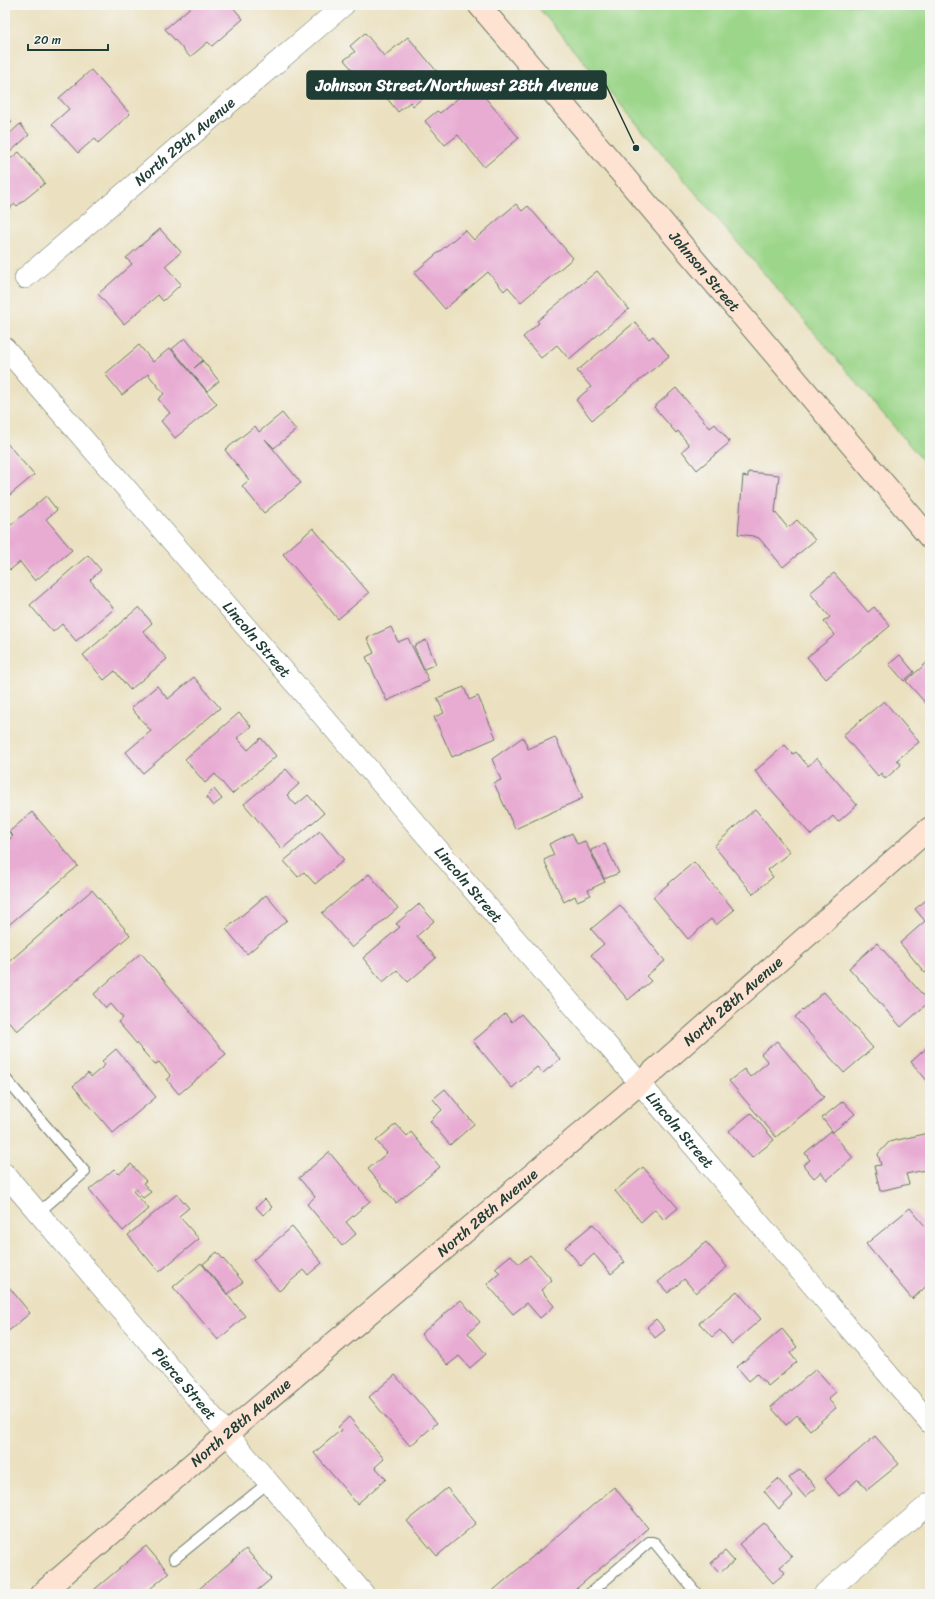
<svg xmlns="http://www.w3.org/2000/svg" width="935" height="1599" font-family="Sriracha,sans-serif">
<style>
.green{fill:#9cd68a;stroke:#5e8a5f}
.building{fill:#e8acd3}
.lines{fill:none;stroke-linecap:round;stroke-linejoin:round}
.lane-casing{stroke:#667665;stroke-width:12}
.street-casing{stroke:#667665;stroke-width:22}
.secondary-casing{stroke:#667665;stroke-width:24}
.lane{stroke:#fff;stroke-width:10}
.street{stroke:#fff;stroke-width:21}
.secondary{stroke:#fee3d2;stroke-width:22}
.labels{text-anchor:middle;stroke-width:4;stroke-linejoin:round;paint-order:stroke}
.street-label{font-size:15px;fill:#1f3d34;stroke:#f6f6f2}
.leader{fill:none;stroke:#1f3d34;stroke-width:1.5}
.callout-dot{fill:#1f3d34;stroke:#f6f6f2;stroke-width:1.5}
.callout{fill:#1f3d34;stroke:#1f3d34;stroke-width:1.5}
.callout-label{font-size:16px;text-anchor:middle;font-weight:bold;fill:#fff}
</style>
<rect width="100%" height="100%" fill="#f6f6f2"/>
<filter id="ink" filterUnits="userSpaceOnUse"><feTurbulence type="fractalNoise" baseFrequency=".025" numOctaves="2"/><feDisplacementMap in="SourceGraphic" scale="8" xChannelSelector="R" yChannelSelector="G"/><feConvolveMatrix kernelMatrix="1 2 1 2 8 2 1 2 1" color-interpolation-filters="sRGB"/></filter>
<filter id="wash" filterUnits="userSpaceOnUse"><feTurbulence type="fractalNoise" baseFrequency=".012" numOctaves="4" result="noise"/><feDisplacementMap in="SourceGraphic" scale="16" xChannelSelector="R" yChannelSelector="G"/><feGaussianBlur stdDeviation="0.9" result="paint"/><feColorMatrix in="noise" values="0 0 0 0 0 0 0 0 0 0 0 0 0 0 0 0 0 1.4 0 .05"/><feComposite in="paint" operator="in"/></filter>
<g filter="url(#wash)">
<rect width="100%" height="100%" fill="#ebe1c1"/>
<path class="green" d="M536,5H930V469Z"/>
<g id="blocks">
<path class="building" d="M193,5H231L243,19L212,46L208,42L190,57L165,29Z
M365,33L384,56L408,37L444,80L413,106L410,102L398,112L382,92L380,94L366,77L362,81L344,60L355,52L350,46Z
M91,70L130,114L98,143L95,138L78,153L52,124L69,109L59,98Z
M478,82L487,92L483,95L519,138L484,167L458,135L445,145L425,121L437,111L440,113Z
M5,114L12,122L5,127Z
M20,124L29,135L7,155L5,152V138Z
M19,152L45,183L17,206L15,204L5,212V163Z
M516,204L522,211L528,206L573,258L521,302L508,287L504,291L488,272L445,309L414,273L465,230L474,240Z
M160,229L181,252L165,266L181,284L163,301L158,295L124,324L98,294L132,264L126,258Z
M597,271L629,309L569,359L557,345L541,358L523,337L539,323L537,321Z
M635,322L649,339L653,336L669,356L592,420L576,400L591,387L577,371Z
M185,338L203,360L194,368L203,361L219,381L207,391L172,349Z
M139,345L153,362L170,348L217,404L175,438L161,421L170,413L158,399L164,394L148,374L122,395L105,374Z
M676,388L710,428L715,424L730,442L697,470L682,451L689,445L678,431L676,433L654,407Z
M282,413L296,430L274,448L265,439L301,483L264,513L242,486L249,480L225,450L255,426L259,432Z
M5,441L34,475L5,499Z
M748,472L779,475L775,512L788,528L797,520L815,540L783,567L759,538L753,536L738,534L743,476L748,477Z
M46,496L57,510L46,519L72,550L35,581L20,562L10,570L5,564V530Z
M313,528L369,593L338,619L283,554Z
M88,555L101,570L90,580L114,609L76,641L62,624L53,632L30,605Z
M834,573L868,612L874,607L890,626L826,679L807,657L835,635L824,622L830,617L810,593Z
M139,607L152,623L143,631L167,659L130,690L115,671L104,680L83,655Z
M391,627L398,642L408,638L429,681L387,701L366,657L374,653L367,638Z
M426,640L436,664L424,669L414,646Z
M900,655L914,672L904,681L889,664Z
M930,660V708L906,681Z
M194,677L220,708L143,773L126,752L151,731L131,708L157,686L168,699Z
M464,687L469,700L478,696L496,738L452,757L434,717L444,713L437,698Z
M884,701L919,742L897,760L901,765L885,779L881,773L878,776L843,735Z
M239,713L251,726L237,738L248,750L261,738L276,756L232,794L215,774L205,783L185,759Z
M523,737L528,749L555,737L583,798L515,829L494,783L501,780L492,759Z
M785,745L793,754L796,752L808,766L817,758L857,805L838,822L833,816L811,835L755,771Z
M286,769L299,784L287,795L296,805L308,795L324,813L282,849L244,804Z
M214,789L222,799L213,806L206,797Z
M755,809L790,852L768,870L773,877L753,894L714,846Z
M32,812L78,866L5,928V843L13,836L9,832Z
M320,831L344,860L315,884L304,872L298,877L284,861Z
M572,833L577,844L585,841L605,882L588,890L591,895L577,901L575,896L564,902L544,860L554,855L549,844Z
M605,844L619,873L604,879L591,850Z
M694,862L734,910L716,925L711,919L688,939L653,897Z
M369,874L398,908L352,948L322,913Z
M92,890L130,935L17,1031L5,1017V965Z
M266,895L287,920L247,954L226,929Z
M930,897V969L925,973L900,943L925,921L915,909Z
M419,904L434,921L417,936L436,958L408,982L397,970L383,982L363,958L400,927L396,924Z
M620,905L665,961L646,976L651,981L628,1000L591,955L604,944L591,929Z
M877,943L929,1002L901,1027L849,968Z
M141,953L226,1054L179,1094L167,1080L171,1076L159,1062L155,1065L118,1022L123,1018L111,1004L106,1008L94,994Z
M824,992L873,1048L844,1073L795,1017Z
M505,1014L512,1022L521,1014L560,1059L543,1073L537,1067L512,1088L473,1041Z
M777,1041L824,1097L776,1137L729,1081L744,1069L750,1077L768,1062L761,1054Z
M930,1045V1084L911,1062Z
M116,1049L156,1097L113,1133L73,1086L88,1073L91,1077L105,1065L102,1061Z
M445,1089L474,1124L450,1145L430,1121L442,1110L433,1099Z
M843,1101L855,1114L833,1132L822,1118Z
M751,1113L774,1140L752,1158L729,1131Z
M396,1124L407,1136L411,1132L440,1167L396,1203L368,1169L387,1153L376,1141Z
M831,1131L853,1158L827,1180L821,1172L814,1178L803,1165L810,1160L805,1153Z
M930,1131V1169L906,1174L909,1184L880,1191L874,1166L881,1165L878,1154L889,1142L928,1133Z
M329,1152L370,1201L346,1222L356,1234L342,1246L307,1204L315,1197L299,1178Z
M131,1164L146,1181L143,1183L151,1192L143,1198L136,1189L133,1191L149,1209L123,1231L89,1190L114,1169L119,1174Z
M643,1167L678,1208L664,1220L655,1209L641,1222L615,1191Z
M177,1194L189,1208L179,1216L199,1239L159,1272L128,1235Z
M265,1199L272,1207L263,1215L256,1207Z
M910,1208L930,1232V1283L912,1299L866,1244Z
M593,1224L625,1262L611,1274L594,1254L581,1266L565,1247Z
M292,1227L322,1263L308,1275L304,1270L279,1291L253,1260Z
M706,1242L727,1267L696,1293L684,1279L668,1293L658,1282Z
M217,1252L243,1282L228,1294L203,1264Z
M511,1255L519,1264L530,1255L552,1280L541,1290L554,1306L540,1318L527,1303L513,1314L487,1284L500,1273L495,1268Z
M201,1263L245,1316L218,1340L173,1287Z
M5,1282L30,1313L5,1334Z
M737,1291L761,1319L732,1344L720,1330L712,1337L699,1323Z
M461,1300L480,1322L468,1333L486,1354L470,1368L459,1356L448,1365L421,1334Z
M656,1319L665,1330L655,1338L647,1327Z
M782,1329L797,1347L790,1353L797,1362L768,1386L757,1374L749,1381L737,1367Z
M816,1369L836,1392L828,1399L836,1408L810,1430L797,1415L786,1425L771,1407Z
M395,1375L437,1423L410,1446L369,1397Z
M349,1417L384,1459L375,1467L386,1479L357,1504L314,1453L341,1430L338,1427Z
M875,1436L899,1464L867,1490L858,1479L839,1496L825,1479Z
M800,1469L816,1488L805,1497L789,1478Z
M778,1479L793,1496L779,1509L764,1491Z
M614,1487L648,1528L570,1594H489Z
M447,1488L476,1523L437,1556L407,1521Z
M764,1523L792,1557L780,1567L785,1573L773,1583L739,1544Z
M146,1546L169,1573L144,1594H89Z
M246,1549L271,1579L253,1594H193Z
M725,1551L734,1561L720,1573L711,1563Z"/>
</g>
</g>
<g filter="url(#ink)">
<use href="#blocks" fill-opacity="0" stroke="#667665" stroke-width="1"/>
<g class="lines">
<defs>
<path id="lane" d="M5,1078L85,1172L38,1213
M174,1559L269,1482
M589,1594L649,1542H652L655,1543L697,1594"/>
<g id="street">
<path id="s1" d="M25,278L344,5"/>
<path id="s2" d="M5,348L614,1053L930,1423"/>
<path id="s3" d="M5,1174L364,1594"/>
<path d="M824,1594L930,1503"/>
</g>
<g id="secondary">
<path id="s4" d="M479,5L930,538"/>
<path id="s5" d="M41,1594L228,1433L640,1083L930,828"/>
</g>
</defs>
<use href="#lane" class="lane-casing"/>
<use href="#street" class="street-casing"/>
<use href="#secondary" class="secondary-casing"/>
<use href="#lane" class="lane"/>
<use href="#street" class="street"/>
<use href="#secondary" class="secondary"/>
</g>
</g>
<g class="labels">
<g class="street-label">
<text dy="5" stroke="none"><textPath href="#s1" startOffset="210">North 29th Avenue</textPath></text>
<text dy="5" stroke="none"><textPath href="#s4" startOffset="349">Johnson Street</textPath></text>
<text dy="5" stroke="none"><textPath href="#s2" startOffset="385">Lincoln Street</textPath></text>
<text dy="5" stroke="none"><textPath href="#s2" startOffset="709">Lincoln Street</textPath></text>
<text dy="5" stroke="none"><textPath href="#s5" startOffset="911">North 28th Avenue</textPath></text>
<text dy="5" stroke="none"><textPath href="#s2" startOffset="1033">Lincoln Street</textPath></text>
<text dy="5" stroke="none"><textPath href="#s5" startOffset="587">North 28th Avenue</textPath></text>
<text dy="5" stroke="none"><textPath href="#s3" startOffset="276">Pierce Street</textPath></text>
<text dy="5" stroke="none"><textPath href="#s5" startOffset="263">North 28th Avenue</textPath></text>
</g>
</g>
<path class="leader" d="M636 148L606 85"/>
<circle class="callout-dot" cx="636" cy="148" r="4"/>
<rect class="callout" x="307" y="71" width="299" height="28" rx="4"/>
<g class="callout-label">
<text x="457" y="91">Johnson Street/Northwest 28th Avenue</text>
</g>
<rect width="935" height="1599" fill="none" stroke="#f6f6f2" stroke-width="20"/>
<path d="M28 44v6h80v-6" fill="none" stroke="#1f3d34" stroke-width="2"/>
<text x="34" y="44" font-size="12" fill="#1f3d34" stroke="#f6f6f2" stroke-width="3" paint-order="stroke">20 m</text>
</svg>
